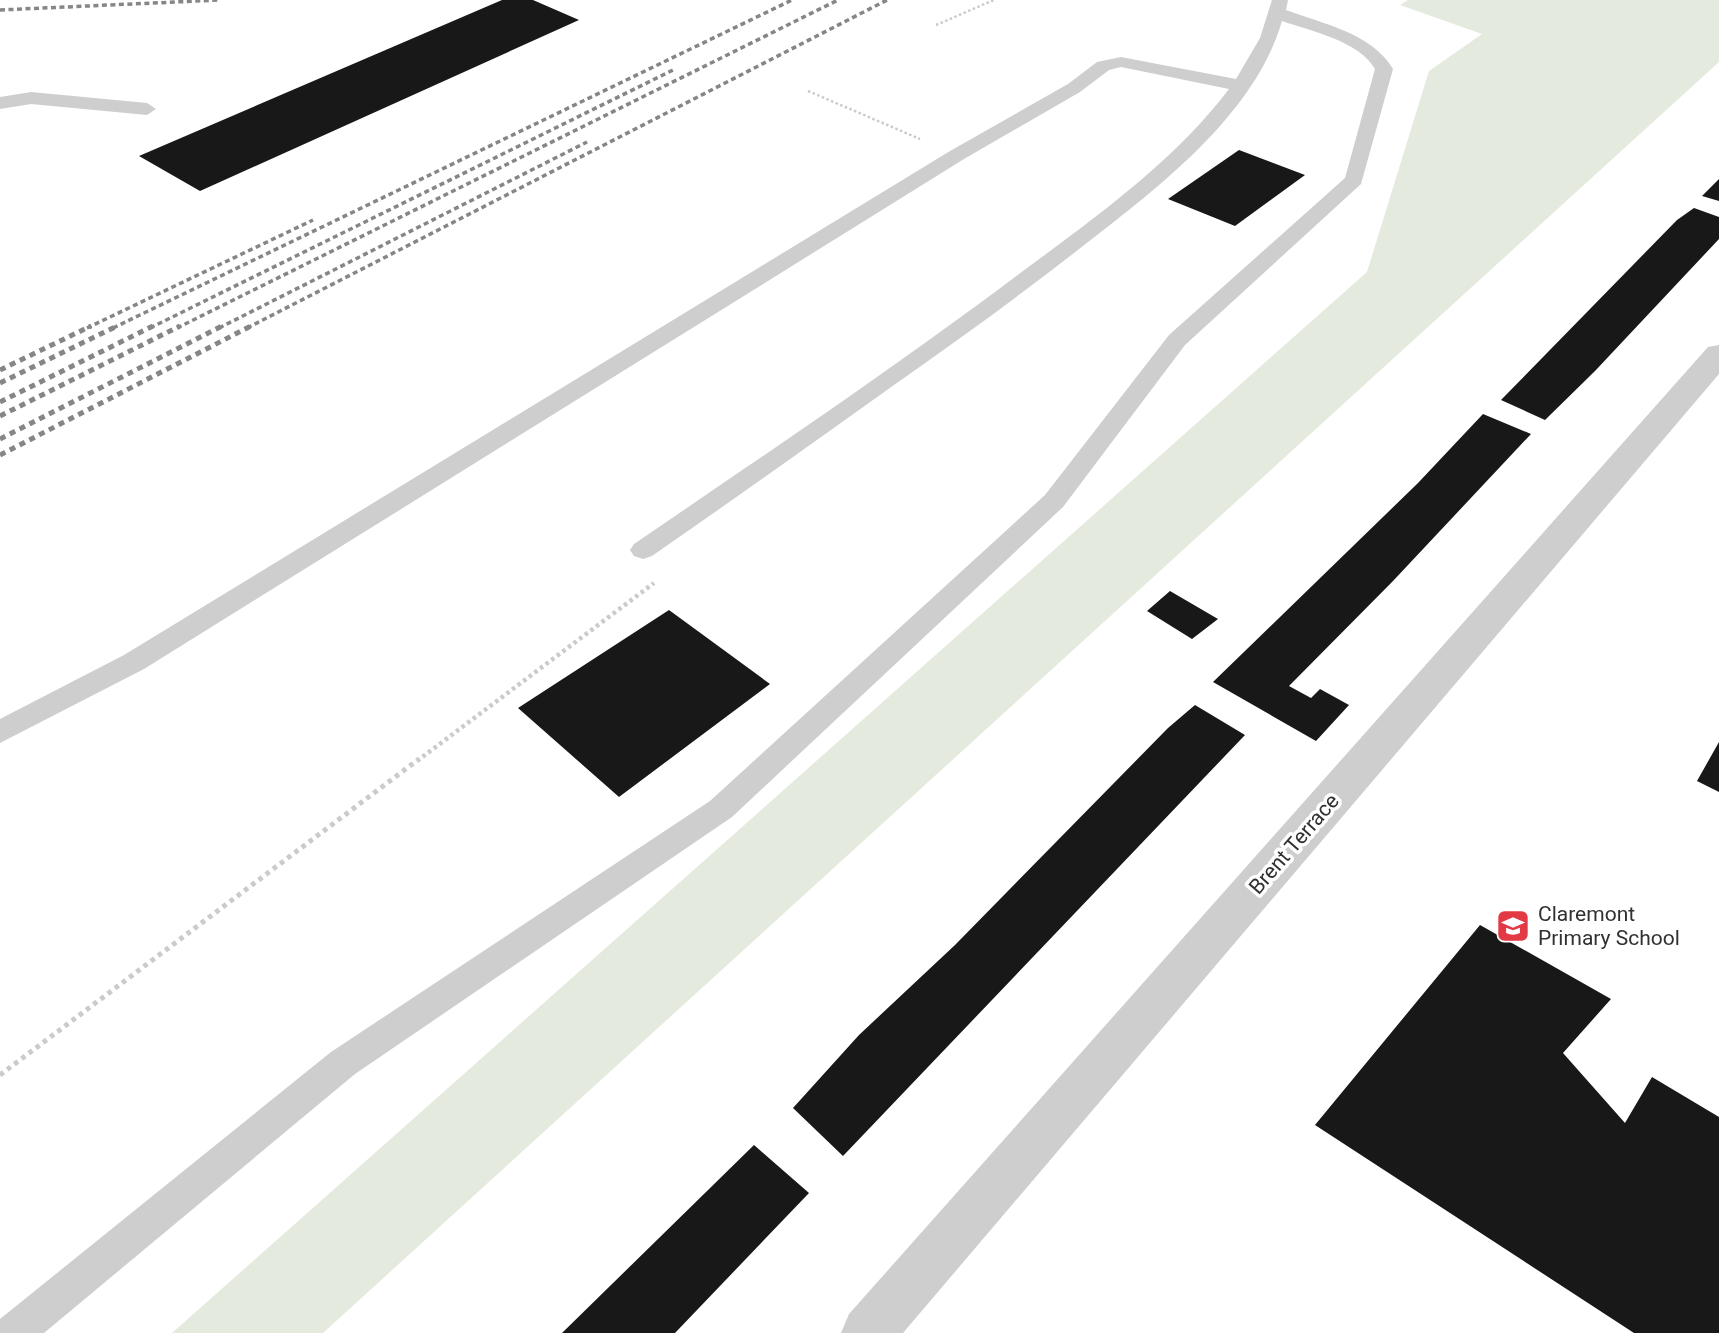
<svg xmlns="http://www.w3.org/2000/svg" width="1719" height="1333" font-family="Roboto,sans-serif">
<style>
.green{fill:#e4eadd}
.building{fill:#181818}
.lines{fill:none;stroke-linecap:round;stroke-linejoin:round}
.path-far2{stroke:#cbcbcb;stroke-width:2.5;stroke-dasharray:2.5 2.5;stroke-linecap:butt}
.path-far1{stroke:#cbcbcb;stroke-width:4.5;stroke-dasharray:3.5 3.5;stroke-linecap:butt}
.path{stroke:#cbcbcb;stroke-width:5;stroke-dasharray:4.5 4.5;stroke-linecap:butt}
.service{fill:#cecece;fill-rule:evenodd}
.minor{fill:#cecece;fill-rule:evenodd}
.rail-far1{stroke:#868686;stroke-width:3.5;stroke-dasharray:5 3.5;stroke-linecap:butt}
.rail{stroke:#868686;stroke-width:5;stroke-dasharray:6 5;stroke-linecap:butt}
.labels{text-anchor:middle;stroke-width:7;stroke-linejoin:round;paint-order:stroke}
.street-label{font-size:21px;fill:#313131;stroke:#fff}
.poi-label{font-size:21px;fill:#313131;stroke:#fff;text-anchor:start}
</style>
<rect width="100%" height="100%" fill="#fff"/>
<path class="green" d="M1408,0H1719V62L323,1333H172L1367,272L1429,71L1482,34L1400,5Z"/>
<path class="building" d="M502,0H533L579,20L200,191L139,156Z
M1239,150L1305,175L1235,226L1168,199Z
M1719,179V201L1702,196Z
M1694,208L1719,217V239L1595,371L1545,420L1501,400L1677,220Z
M1483,414L1531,434L1393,581L1289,686L1311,698L1320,689L1349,705L1316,741L1213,682L1418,483Z
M1170,591L1218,619L1192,639L1147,611Z
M669,610L770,684L619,797L518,708Z
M1195,705L1245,735L843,1156L793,1108L859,1035L955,945L1168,728Z
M1719,742V792L1697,781Z
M1480,925L1611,999L1563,1053L1625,1123L1652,1077L1719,1117V1333H1634L1315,1125Z
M754,1145L809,1193L675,1333H562Z"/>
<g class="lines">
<path class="path-far2" d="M936,25L994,0
M808,91L920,139"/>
<path class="path-far1" d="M417,761L654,583"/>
<path class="path" d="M0,1075L419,759"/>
<path class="service" d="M1272,0H1288L1286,10C1323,24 1372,33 1393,69L1361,184L1185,345L1063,507L732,817L355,1074L44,1333H0V1319L331,1052L710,801L1045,495L1169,335L1345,178L1375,69C1359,41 1311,31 1282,21C1254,118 1151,193 1074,253C1015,299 955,342 894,385C814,442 733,500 652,556L643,559L634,556L630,550L634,544C763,456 894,368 1019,274C1093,219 1173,163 1229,89L1121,67L1109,70L1080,92L964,159L144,669L0,743V719L124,655L950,151L1068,84L1097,62L1121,57L1236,79L1260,38Z
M31,92L147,103L156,109L147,115L31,104L0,109V97Z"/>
<path class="minor" d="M1719,345V374L903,1333H841L849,1314L1708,347Z"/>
<path class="rail-far1" d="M0,10L219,0
M87,328L313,220
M113,328L792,0
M150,328L675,69
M177,328L838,0
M219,328L587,142
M247,328L887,0"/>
<path class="rail" d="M0,370L91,326
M0,383L117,326
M0,402L153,326
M0,416L180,326
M0,439L222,326
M0,455L251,326"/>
</g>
<defs>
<symbol id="school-square" viewBox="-11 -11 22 22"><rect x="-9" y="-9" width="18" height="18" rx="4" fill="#e23945" stroke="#fff"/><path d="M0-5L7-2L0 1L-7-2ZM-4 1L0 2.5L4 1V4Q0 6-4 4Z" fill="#fff"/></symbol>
</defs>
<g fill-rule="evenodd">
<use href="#school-square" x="1494" y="907" width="38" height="38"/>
</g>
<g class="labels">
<g class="street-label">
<text transform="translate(1294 844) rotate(-49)" y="7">Brent Terrace</text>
</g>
<g class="poi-label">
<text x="1538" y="921">Claremont<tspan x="1538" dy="24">Primary School</tspan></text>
</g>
</g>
</svg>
